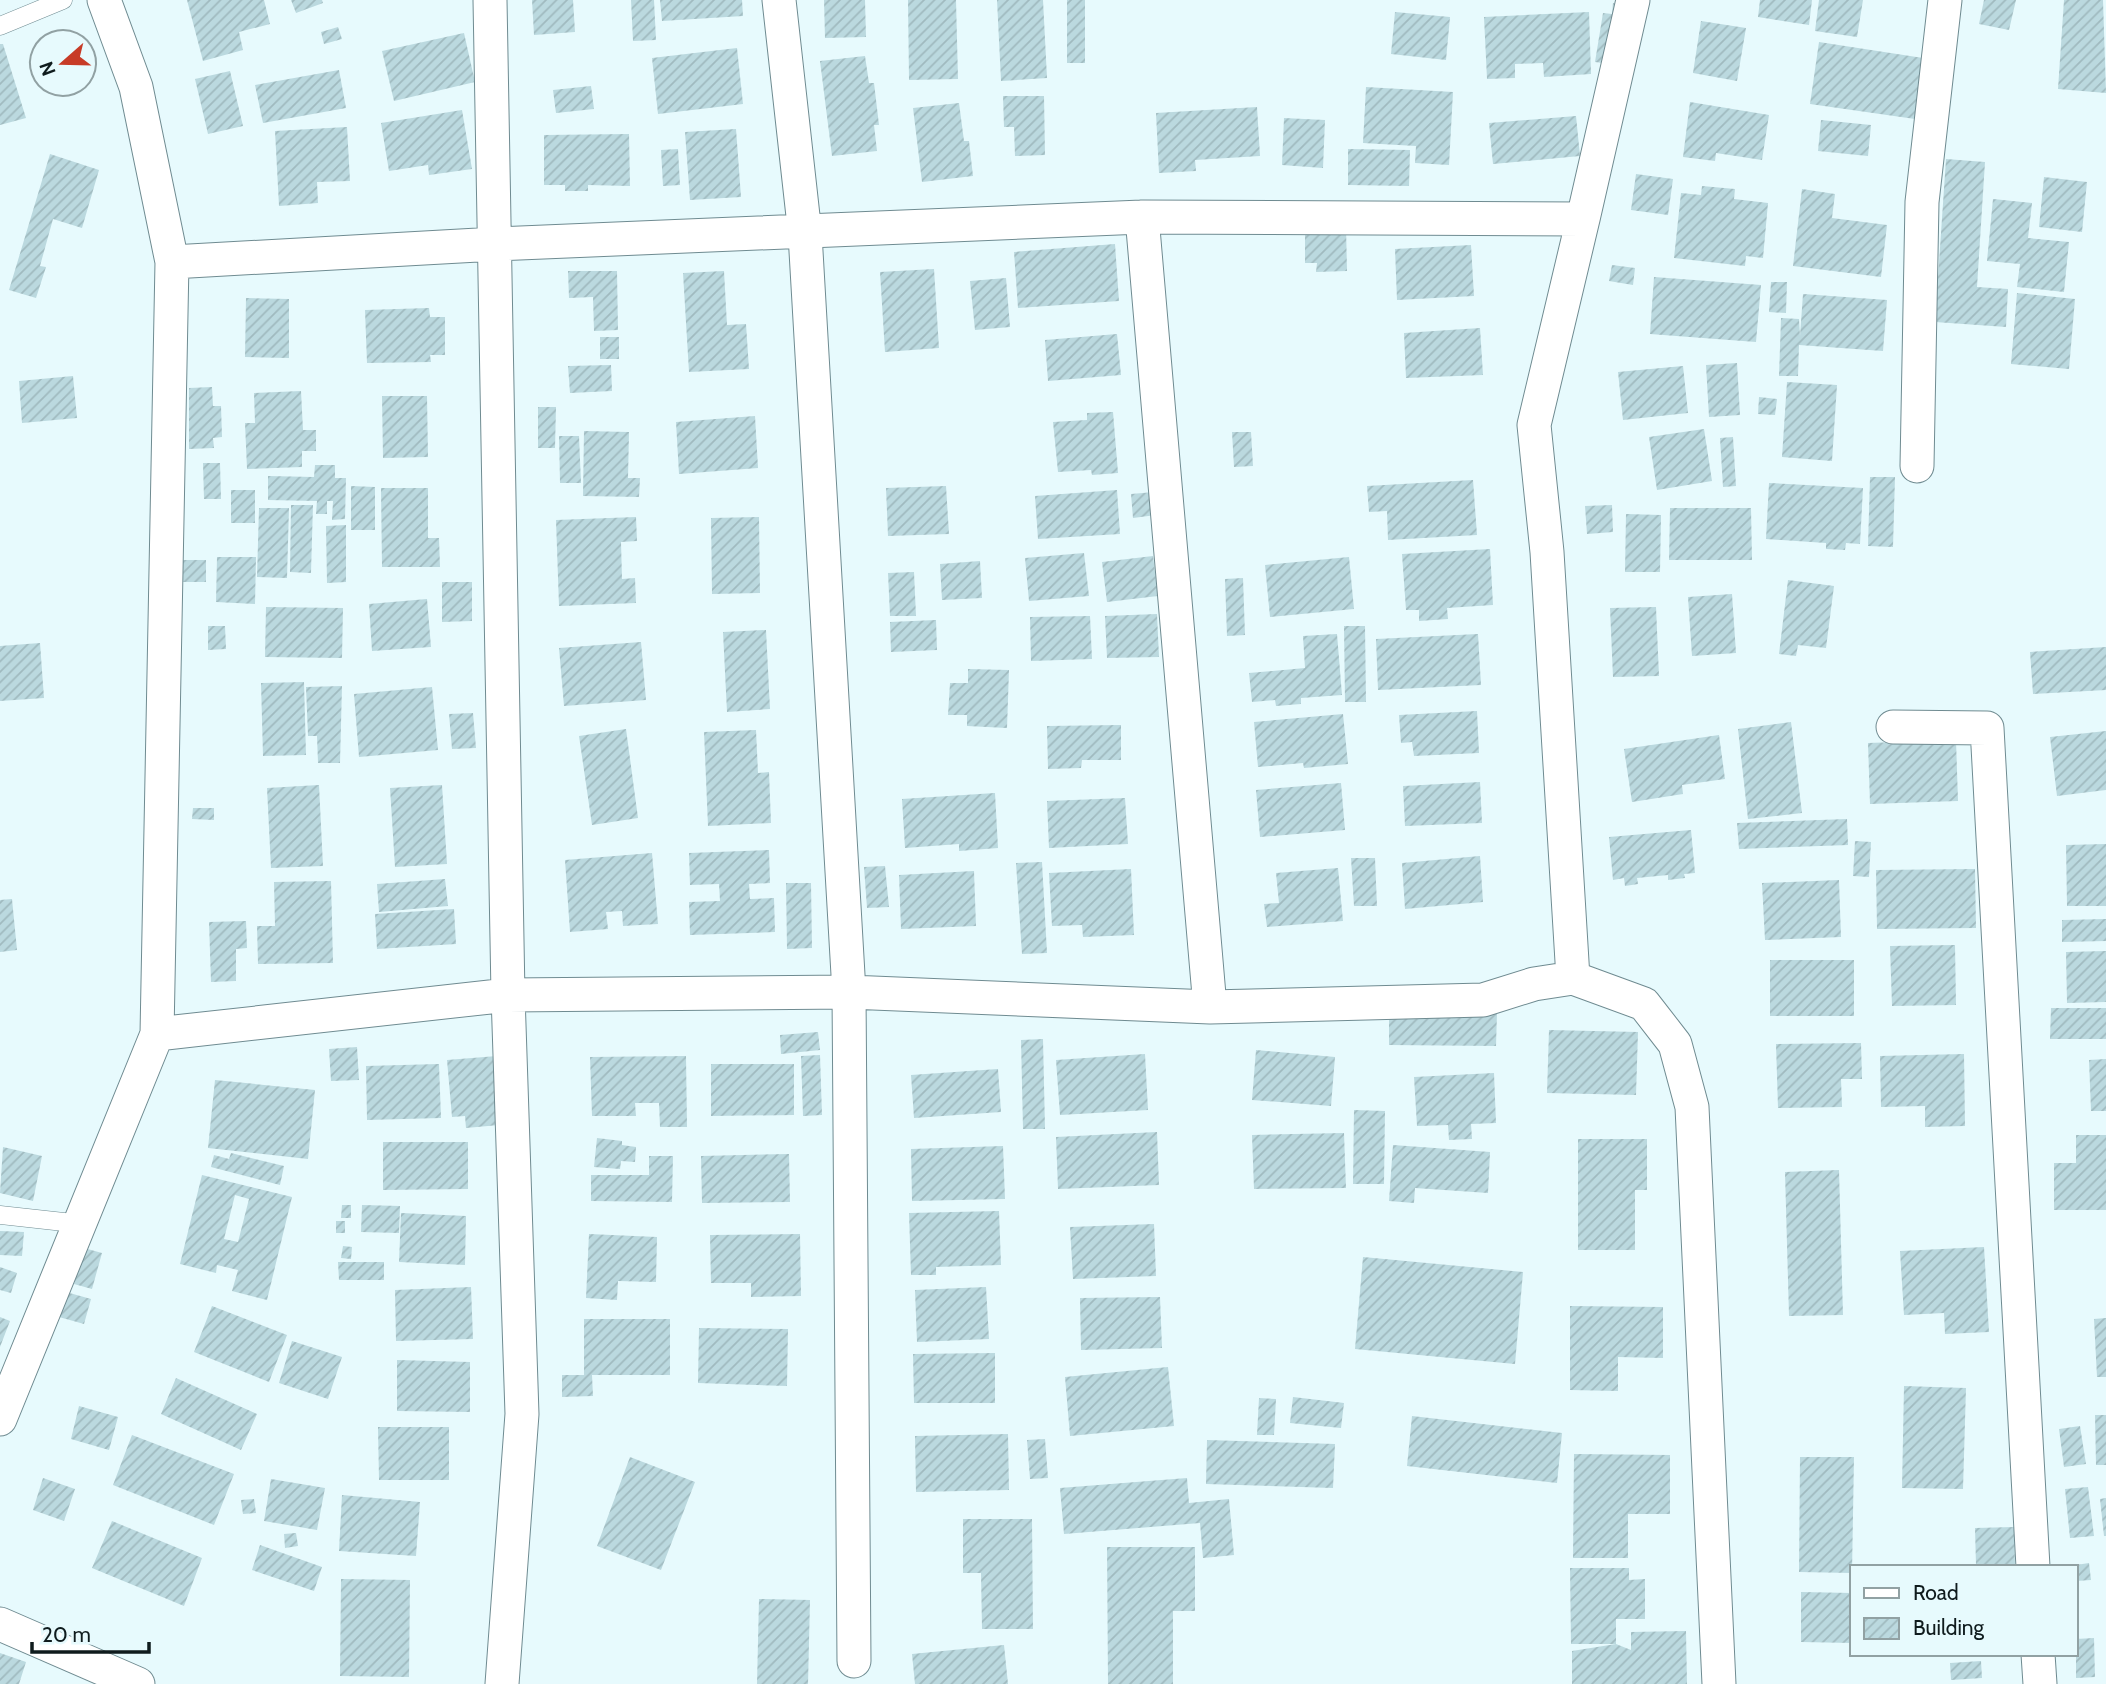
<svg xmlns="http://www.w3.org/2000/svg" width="2106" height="1684" font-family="Cabin,sans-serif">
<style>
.building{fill:url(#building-hatch);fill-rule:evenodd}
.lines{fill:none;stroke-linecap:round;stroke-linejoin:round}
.lane-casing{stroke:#6f8b91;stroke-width:19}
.street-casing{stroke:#6f8b91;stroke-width:35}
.lane{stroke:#fff;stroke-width:18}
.street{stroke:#fff;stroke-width:33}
</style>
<defs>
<pattern id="building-hatch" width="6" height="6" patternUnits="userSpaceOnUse" patternTransform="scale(1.75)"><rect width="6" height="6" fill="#bbd9df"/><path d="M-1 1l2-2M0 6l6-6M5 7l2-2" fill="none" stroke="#a0babf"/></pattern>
</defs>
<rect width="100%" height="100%" fill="#e7fafd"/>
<path class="building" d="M187,0H264L270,24L239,32L243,50L203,61Z
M291,0H322L323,3L296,13Z
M532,0H573L575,32L534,35Z
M631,0H654L656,40L633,41Z
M660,0H742L743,16L662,21Z
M824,0H865L866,37L825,38Z
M908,0H956L958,79L909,80Z
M997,0H1043L1047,78L1001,81Z
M1067,0H1085V63H1067Z
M1760,0H1812L1809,25L1758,17Z
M1819,0H1863L1857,37L1815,31Z
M1984,0H2016L2009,30L1979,24Z
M2064,0H2103L2106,93L2058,89Z
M1613,3L1625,5L1617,65L1595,62L1603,13L1612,14Z
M1395,12L1450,17L1446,60L1391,54Z
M1589,12L1591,74L1544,77L1543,63L1515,64V78L1487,79L1484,17Z
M1701,21L1746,28L1737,81L1693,73Z
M338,27L342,39L324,44L321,32Z
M464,33L475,82L394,101L382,51Z
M1819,42L1923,58L1915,119L1810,104Z
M0,44H3L26,118L0,125Z
M737,48L743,104L658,114L652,58Z
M865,56L869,83H874L879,125H874L877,151L832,156L820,61Z
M339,70L346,108L263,123L255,85Z
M230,71L243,126L208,134L195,79Z
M591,86L594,109L556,113L553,90Z
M1366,87L1453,92L1449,165L1415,163L1416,146L1363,143Z
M1003,96H1044L1045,155L1015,156L1014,127H1004Z
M1690,102L1769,115L1762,160L1716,153L1715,161L1683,157Z
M959,103L964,141H969L973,176L922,182L913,108Z
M1257,107L1260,156L1195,160L1196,171L1159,173L1156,113Z
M462,110L472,169L429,175L428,165L389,171L381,123Z
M1576,116L1580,156L1493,164L1489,123Z
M1284,118L1325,120L1323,168L1282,165Z
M1821,120L1871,125L1868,156L1818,151Z
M347,127L350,181L317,182L318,203L279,206L275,131Z
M736,129L741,197L690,200L685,132Z
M629,134L630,186L588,185V191H565V185H544V135Z
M678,149L680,185L663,186L661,150Z
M1348,149L1410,150L1409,186L1348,185Z
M50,154L99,170L82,228L53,219L40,266L46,267L36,298L9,290Z
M1946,159L1985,162L1977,287L2008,289L2006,327L1935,322Z
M1636,174L1673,179L1668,215L1631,210Z
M2044,177L2087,182L2082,232L2039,227Z
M1702,186L1735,189L1734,199L1768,203L1763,258L1746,256L1745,266L1674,258L1681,193L1701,195Z
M1802,189L1835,194L1832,218L1887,225L1881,277L1793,266Z
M1993,199L2032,203L2028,238L2069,242L2064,292L2017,287L2020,264L1987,261Z
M1305,226H1346L1347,271L1316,272L1317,263H1305Z
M1115,244L1119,301L1018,308L1014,252Z
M1471,245L1474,296L1397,300L1395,249Z
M1612,265L1635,268L1633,285L1609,281Z
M934,269L939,348L885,352L880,272Z
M568,271H617L618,330L594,331L593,297L569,298Z
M724,271L727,325L746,324L749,369L689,372L683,273Z
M1654,277L1761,285L1756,342L1650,334Z
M1006,278L1010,327L975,330L970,281Z
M1771,282H1787L1786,313L1769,312Z
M2017,293L2075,299L2069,369L2011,364Z
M1803,294L1887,300L1883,351L1799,345L1798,376H1779L1781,318L1799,319L1800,336Z
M246,298L289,299V358L245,357Z
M429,308L430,317H445V355H430L431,362L367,363L365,310Z
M1480,328L1483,375L1406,378L1404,333Z
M1117,334L1121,375L1048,381L1045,340Z
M600,337H619V359H600Z
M1737,363L1740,415L1709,417L1706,365Z
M611,365L612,391L570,393L568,366Z
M1683,366L1688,413L1623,420L1618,372Z
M73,376L77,418L22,423L19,381Z
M1787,382L1837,385L1832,461L1782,457Z
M212,387L213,406H221L222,437L213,438L214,448L189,449V388Z
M301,391L303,430H316V451H302V467L247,469L245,423H255L254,393Z
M382,396H427L428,457L383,458Z
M1759,397L1777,399L1775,415L1758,414Z
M538,407H556L555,448H538Z
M1113,412L1118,473L1092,475L1091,470L1058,472L1053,422L1087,420V413Z
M755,416L758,468L679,474L676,422Z
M1704,429L1712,481L1657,490L1649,437Z
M584,431L629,432L628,478H640L639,497L583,496Z
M1232,432H1251L1253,466L1234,467Z
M559,436H579L581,483H560Z
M1733,437L1736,486L1723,487L1720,438Z
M203,463H220L221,499H204Z
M315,465H335V478H346L345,519L332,520L333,501H327V514H316L317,501L268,500V476L314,477Z
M1870,477H1895L1893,547L1868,546Z
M1473,480L1477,535L1388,540L1387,511L1369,512L1367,486Z
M1769,483L1863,488L1860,544L1846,543L1845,550L1826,549V543L1766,539Z
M351,486L375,487V530H351Z
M946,486L949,534L888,536L886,488Z
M381,488H428V538H439L440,567H382Z
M231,490H255V523H231Z
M1117,490L1120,534L1038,539L1035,496Z
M1154,492L1156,515L1133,518L1131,494Z
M291,505H313L311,573L290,572Z
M1612,505L1613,532L1587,534L1585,506Z
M259,508H289L287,578L257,577Z
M1670,508H1751L1752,560H1669Z
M1626,514L1661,515L1660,572H1625Z
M636,517L637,541L621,542L622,579L635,578L636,603L559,606L556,520Z
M759,517L760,593L712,594L711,518Z
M346,525V582L327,583L326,526Z
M1490,549L1493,605L1447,608L1448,619L1419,621V610H1406L1402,554Z
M1084,553L1089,596L1029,601L1025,558Z
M1153,556L1158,596L1107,602L1102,562Z
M217,557H256L255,604L216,602Z
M1349,557L1354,609L1270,617L1265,565Z
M181,560H206V582H180Z
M980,561L982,598L942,600L940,564Z
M914,572L916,616H890L888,573Z
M1243,578L1245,635L1227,636L1225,579Z
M1788,580L1834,586L1826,648L1798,645L1796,656L1779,654Z
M442,582H472V621L442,622Z
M1732,594L1736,653L1692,656L1688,597Z
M427,599L431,647L372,651L369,604Z
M266,607L343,608L342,658L265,657Z
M1656,607L1659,676L1613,677L1610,608Z
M1157,614L1159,657L1107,658L1105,616Z
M1090,616L1092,659L1031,661L1030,617Z
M936,620L937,650L891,652L890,622Z
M208,626H225L226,649L208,650Z
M1344,626H1365L1366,702H1345Z
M766,630L770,709L727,712L723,632Z
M1337,634L1342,695L1301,698V704L1276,706L1275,700L1252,702L1249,673L1305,668L1303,636Z
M1478,634L1481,685L1378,690L1376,639Z
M641,642L646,700L564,706L559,648Z
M40,643L44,698L0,701V646Z
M2106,647V690L2033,694L2030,652Z
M968,669L1009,670L1007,728L967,726V715H948L950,683H968Z
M304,682L306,755L263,756L261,683Z
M342,686L340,763H318L317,736H308L306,687Z
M432,687L438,750L359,757L354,694Z
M1477,711L1479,753L1414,756L1412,742L1401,743L1399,715Z
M473,713L476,748L452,749L449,714Z
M1343,714L1348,764L1304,768L1303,763L1258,767L1254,722Z
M1791,722L1802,813L1748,819L1738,729Z
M1121,725V760H1082L1081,768L1048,769L1047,726Z
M626,729L638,818L592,825L579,736Z
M756,730L758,773L769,772L771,823L708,826L704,732Z
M2106,731V790L2057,796L2050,737Z
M1719,735L1725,779L1682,785L1683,794L1632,802L1624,749Z
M1956,740L1958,801L1870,804L1868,743Z
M1480,782L1482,823L1405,826L1403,786Z
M1341,783L1345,830L1260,837L1256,790Z
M319,785L323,866L271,868L267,788Z
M442,785L447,864L395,867L390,788Z
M995,793L998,848L959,851V844L905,848L902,799Z
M1125,798L1128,844L1049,848L1047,801Z
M193,808H214V820L192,819Z
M1847,819L1848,845L1739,849L1737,823Z
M1691,830L1695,873L1684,874L1685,878L1668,880V875L1637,878L1638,884L1625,886L1624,878L1613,880L1609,837Z
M1855,841L1871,842L1869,877L1853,876Z
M2106,844V906H2067L2066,845Z
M769,850L770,883L749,884L750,899L774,898L775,932L690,935L689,902L720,901L719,884L690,885L689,853Z
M652,853L658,924L623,926L622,911L606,912L608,929L570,932L565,860Z
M1480,856L1483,902L1405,909L1402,863Z
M1351,858H1375L1377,906H1354Z
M1042,862L1047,953L1022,954L1016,863Z
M885,866L889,907L867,908L864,867Z
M1338,868L1343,921L1267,927L1264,904L1279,903L1276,873Z
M1131,869L1134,935L1083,937L1082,925L1052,926L1049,873Z
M1975,869L1976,928L1877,929L1876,870Z
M974,871L976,926L901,929L899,875Z
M445,879L448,906L379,912L377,884Z
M1839,880L1841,937L1765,940L1762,883Z
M331,881L333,963L258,964L257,926H275L274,882Z
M786,883H811L812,948L787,949Z
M12,899L17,950L0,952V900Z
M454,909L456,944L377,949L375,914Z
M2106,919V941L2062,942V920Z
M246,921L247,948L236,949V981L211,982L209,922Z
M1955,945L1956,1005L1892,1006L1890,946Z
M2106,951V1002L2067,1003L2066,952Z
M1770,960H1854V1016H1770Z
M2051,1008H2106V1039H2050Z
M1389,1013H1497L1496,1046L1389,1045Z
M1549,1030L1638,1032L1636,1095L1547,1093Z
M818,1032L820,1050L781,1054L780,1035Z
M1043,1039L1045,1129H1023L1021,1040Z
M1861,1043L1862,1079H1841L1842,1107L1778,1108L1776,1044Z
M357,1047L359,1080L331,1081L329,1049Z
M1256,1050L1335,1057L1331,1106L1252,1100Z
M1145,1054L1148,1110L1060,1115L1056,1060Z
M1964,1054L1965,1126L1925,1127V1106L1881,1107L1880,1056Z
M820,1055L822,1115L803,1116L801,1056Z
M497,1056L499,1125L466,1128L465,1116L452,1117L447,1060Z
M686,1056L687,1127H660L659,1103H635L636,1116H592L590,1057Z
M2106,1059V1111H2091L2089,1060Z
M439,1064L441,1118L367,1120L366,1066Z
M711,1064H794V1115L711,1116Z
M998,1069L1001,1112L914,1118L911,1075Z
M1494,1073L1496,1123L1471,1124L1472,1139L1449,1140L1448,1125L1417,1126L1414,1077Z
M215,1080L315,1090L308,1159L208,1148Z
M1354,1110L1385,1111L1384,1184H1353Z
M1157,1132L1159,1185L1058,1189L1056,1137Z
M1344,1133L1346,1188L1254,1189L1252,1135Z
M2076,1135H2106V1210H2054V1163H2076Z
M597,1138L622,1141V1145L636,1147L635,1162L621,1161L620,1169L594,1167Z
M1578,1139H1647V1190H1635V1250H1578Z
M383,1142H468V1189L383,1190Z
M1393,1145L1490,1152L1488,1193L1415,1188L1414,1203L1389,1201Z
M1003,1146L1005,1199L912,1201L911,1149Z
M3,1147L42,1156L33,1201L0,1193Z
M231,1153L284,1166L280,1185L211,1167L214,1155L229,1159Z
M789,1154L790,1202L702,1203L701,1156Z
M649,1156H673L672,1202L591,1201V1175H649Z
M1839,1170L1843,1315L1789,1316L1785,1172Z
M202,1175L292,1197L267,1300L232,1291L238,1270L217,1265L216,1273L180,1264ZM235,1195L249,1199L238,1242L224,1239Z
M342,1205H351V1218H341Z
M362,1205L400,1206L399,1233L361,1232Z
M999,1211L1001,1265L936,1267V1275H911L909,1213Z
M401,1213L466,1216L465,1265L399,1262Z
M336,1221H345V1233H336Z
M1154,1224L1156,1276L1073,1279L1070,1227Z
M0,1231L24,1232L22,1256L0,1255Z
M589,1234L657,1237L656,1282L618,1281L617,1300L586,1298Z
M800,1234L801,1296L751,1297V1283H711L710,1235Z
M343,1246L352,1247L351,1259L341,1258Z
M1984,1247L1989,1332L1945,1334L1944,1313L1904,1315L1900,1251Z
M84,1248L102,1253L92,1289L74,1284Z
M1363,1257L1523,1272L1515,1364L1355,1349Z
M338,1262H384V1280H339Z
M0,1267L17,1273L11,1293L0,1290Z
M471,1287L473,1339L396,1341L395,1290Z
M986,1287L989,1339L917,1342L915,1290Z
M66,1292L91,1299L84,1324L59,1317Z
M1160,1297L1162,1348L1081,1350L1080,1298Z
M212,1306L287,1335L269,1382L194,1352Z
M1570,1306L1663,1307V1358L1618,1357V1391L1570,1390Z
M0,1317L10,1321L0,1347Z
M2106,1318V1377H2097L2094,1319Z
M584,1319H670V1375H592L593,1396L562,1397V1375H584Z
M699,1328L788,1329L787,1386L698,1383Z
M292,1341L342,1357L328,1399L279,1383Z
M995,1353V1403H914L913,1354Z
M397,1360L470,1362V1412L397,1411Z
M1168,1367L1174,1426L1070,1436L1065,1377Z
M176,1378L257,1414L241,1450L161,1414Z
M1904,1386L1966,1388L1963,1489L1902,1488Z
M1293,1397L1344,1403L1341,1428L1290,1423Z
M1259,1398L1276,1399L1274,1435H1257Z
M79,1406L118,1417L109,1450L71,1439Z
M2095,1415H2106V1465H2096Z
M1412,1416L1562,1433L1557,1483L1407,1466Z
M2080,1426L2086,1464L2064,1467L2059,1429Z
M378,1427H449V1480H379Z
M1008,1434L1009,1490L916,1492L915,1436Z
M132,1435L234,1474L214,1525L113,1485Z
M1045,1439L1048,1478L1030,1479L1027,1440Z
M1207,1440L1335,1444L1333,1488L1206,1484Z
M1574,1454L1670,1455V1514H1628V1558H1573Z
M630,1457L695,1482L661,1570L597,1546Z
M1800,1457H1854L1852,1573L1799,1572Z
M43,1478L75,1489L64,1521L33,1510Z
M1187,1478L1189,1503L1229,1499L1234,1555L1203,1558L1200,1523L1064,1534L1060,1488Z
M271,1479L325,1488L317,1530L264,1521Z
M2088,1487L2094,1536L2070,1538L2065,1489Z
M342,1495L420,1502L416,1556L339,1551Z
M2106,1498V1536H2104L2100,1499Z
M254,1499L256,1513L243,1514L241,1500Z
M963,1519H1032L1033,1629H982L981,1573H963Z
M112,1521L202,1558L184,1606L92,1568Z
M2014,1527L2015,1565H1976L1975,1528Z
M296,1533L298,1546L285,1548L284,1534Z
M260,1545L322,1567L314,1591L252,1570Z
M1107,1547H1195V1611H1173V1684H1108Z
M2089,1563L2091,1580L2076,1581V1565Z
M1570,1568H1629V1580L1645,1579V1619H1616V1644H1571Z
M341,1579L410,1580L409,1677L340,1676Z
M1801,1592L1852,1593V1643L1801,1642Z
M759,1599L810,1600L808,1684H757Z
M1686,1631L1687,1684H1572V1651L1616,1644L1631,1650V1632Z
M2094,1638L2095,1677L2076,1678V1639Z
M1004,1645L1008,1684H915L912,1654Z
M0,1653L26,1662L19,1684H0Z
M1981,1661L1982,1678L1951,1680L1950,1663Z"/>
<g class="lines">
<defs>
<path id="lane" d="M0,26L63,0
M0,1215L82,1224"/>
<path id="street" d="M490,0L508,995L522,1414L502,1684
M779,0L805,234L849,992L854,1661
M1142,217L1210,1007
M172,262L496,244L1142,217L1583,219L1633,0
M1917,466L1922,202L1945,0
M1893,727L1987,728L2033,1567
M1573,978L1547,552L1534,425L1583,219
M157,1034L508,995L849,992L1210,1007L1483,1000L1534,984L1573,978L1644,1004L1675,1044L1692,1107L1719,1684
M0,1419L157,1034L172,262L136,87L104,0
M0,1624L138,1684
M2038,1654L2040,1684"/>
</defs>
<use href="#lane" class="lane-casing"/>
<use href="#street" class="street-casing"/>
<use href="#lane" class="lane"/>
<use href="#street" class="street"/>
</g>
<rect x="1850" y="1565" width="228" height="91" fill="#e7fafd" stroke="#91a1a3" stroke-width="2"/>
<rect x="1864" y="1588" width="35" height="10" fill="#ffffff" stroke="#91a1a3" stroke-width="2"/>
<text x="1913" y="1600" font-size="21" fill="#0f1b1d">Road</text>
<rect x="1864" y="1618" width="35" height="21" fill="url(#building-hatch)" stroke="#91a1a3" stroke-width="2"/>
<text x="1913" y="1635" font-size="21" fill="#0f1b1d">Building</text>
<g transform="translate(63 63) rotate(250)"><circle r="33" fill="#e7fafd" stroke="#91a1a3" stroke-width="2"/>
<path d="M0-5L12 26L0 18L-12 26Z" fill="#c73b27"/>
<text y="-10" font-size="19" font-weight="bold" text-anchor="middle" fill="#0f1b1d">N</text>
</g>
<path d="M32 1642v10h117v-10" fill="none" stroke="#0f1b1d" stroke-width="3.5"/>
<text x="42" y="1642" font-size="21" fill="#0f1b1d" stroke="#e7fafd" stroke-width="5" paint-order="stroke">20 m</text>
</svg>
